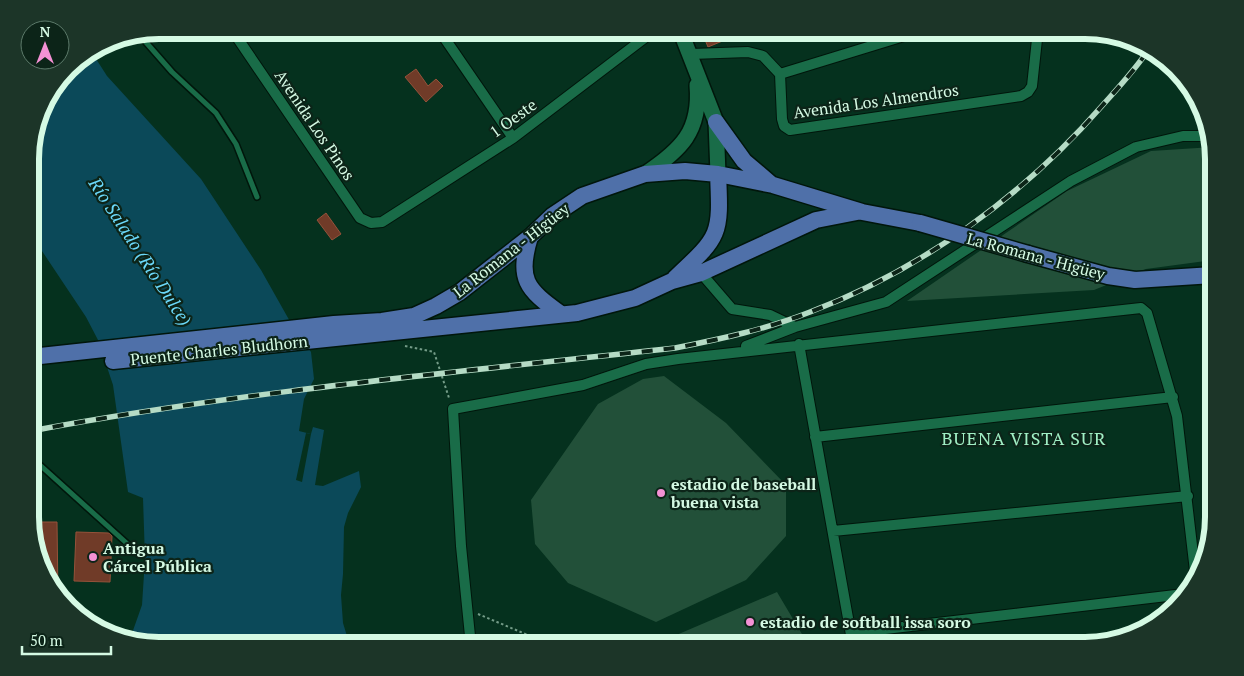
<svg xmlns="http://www.w3.org/2000/svg" width="1244" height="676" font-family="'PT Serif',serif">
<style>
.green{fill:#225039}
.water{fill:#0b4959}
.pier{fill:#05311e}
.building{fill:#703b28;stroke:#95523a}
.lines{fill:none;stroke-linecap:round;stroke-linejoin:round}
.lane-casing{stroke:#01160b;stroke-width:8}
.street-casing{stroke:#01160b;stroke-width:12}
.secondary-casing{stroke:#01160b;stroke-width:18}
.primary-casing{stroke:#01160b;stroke-width:19}
.path{stroke:#749c88;stroke-width:2;stroke-dasharray:2.5 2.5;stroke-linecap:butt}
.lane{stroke:#196c48;stroke-width:5}
.street{stroke:#196c48;stroke-width:10}
.secondary{stroke:#196c48;stroke-width:15}
.primary{stroke:#4f70a9;stroke-width:16}
.rail-casing{stroke:#b5dbc5;stroke-width:5.5}
.rail{stroke:#0c2418;stroke-width:4;stroke-dasharray:11;stroke-linecap:butt}
.primary-bridge-casing{stroke:#01160b;stroke-width:19;stroke-linecap:butt}
.primary-bridge{stroke:#4f70a9;stroke-width:16}
.poi-dot{fill:#f491d4;stroke:#0c2418;stroke-width:2}
.labels{text-anchor:middle;stroke-width:4.5;stroke-linejoin:round;paint-order:stroke}
.street-label{font-size:16px;fill:#d5fae4;stroke:#0c2418}
.poi-label{font-size:16px;font-weight:bold;fill:#d5fae4;stroke:#0c2418;text-anchor:start}
.water-label{font-size:18px;font-style:italic;fill:#6bd9fa;stroke:#0c2418}
.neighbourhood-label{font-size:18px;letter-spacing:1px;fill:#a1efc5;stroke:#0c2418}
.rim{fill:none;stroke:#d5fae4;stroke-width:6}
</style>
<rect width="100%" height="100%" fill="#05311e"/>
<path class="green" d="M1213,147V260L1146,269L1094,290L907,301L1067,191L1151,151Z
M664,376L726,423L786,485V536L746,580L656,622L568,583L535,544L531,500L598,404L643,379Z
M777,592L809,646H660V642Z
M1025,642L1033,646H987Z"/>
<path class="water" d="M91,51L107,76L201,179L261,270L292,325L311,352L314,379L304,399L299,431L311,434L313,427L324,430L315,485L323,486L359,471L361,487L348,513L344,527L343,574L341,595L343,623L350,646H158L130,639L142,605L145,559L143,498L128,492L113,385L98,340L86,317L30,233V150L43,102L74,62Z"/>
<path class="pier" d="M306,433L311,434L302,482L296,480Z"/>
<path class="building" d="M701,30H749L708,47Z
M416,69L428,86L436,79L443,86L426,102L405,77Z
M326,213L341,234L332,240L317,220Z
M31,522H57L58,597L31,535Z
M76,532L109,533L112,536L110,582L74,581Z"/>
<g class="lines">
<defs>
<path id="lane" d="M142,33L144,40L172,72L216,113L236,144L257,197
M31,457L132,548"/>
<path id="street" d="M232,30L360,218L371,223L382,222L513,138L655,30
M439,30L513,138
M691,54L748,52L763,56L780,74L782,119L784,126L790,130L1021,96L1028,92L1032,86L1038,30
M780,74L917,32L943,30
M701,273L732,309L770,315L795,327
M799,344L853,646
M746,346L795,327L886,302L1071,181L1136,147L1183,136H1211
M815,437L1173,397
M833,531L1188,496
M851,633L1184,594
M471,646L461,546L453,409L583,385L646,364L678,359L1141,308L1147,313L1177,416L1196,580"/>
<path id="secondary" d="M680,30L716,122L718,174
M645,174C681,150 701,131 697,85"/>
<path id="primary" d="M716,122L744,161L771,184
M530,237C517,279 526,289 561,314
M1028,254L1108,276L1135,280L1213,275
M675,278C720,236 721,236 718,174
M31,357L334,324L382,321L414,316L436,306L460,292L530,237L552,216L582,196L645,174L685,171L718,174L773,185L862,212L920,223
M113,361L577,313L635,298L672,281L701,273L816,220L857,212"/>
</defs>
<use href="#lane" class="lane-casing"/>
<use href="#street" class="street-casing"/>
<use href="#secondary" class="secondary-casing"/>
<use href="#primary" class="primary-casing"/>
<path class="path" d="M405,346L434,352L449,398
M478,614L554,646"/>
<use href="#lane" class="lane"/>
<use href="#street" class="street"/>
<use href="#secondary" class="secondary"/>
<use href="#primary" class="primary"/>
<defs>
<path id="rail" d="M31,431C244,391 460,372 675,348C721,339 767,329 810,312C921,270 1023,196 1101,107C1118,88 1135,70 1149,49"/>
</defs>
<use href="#rail" class="rail-casing"/>
<use href="#rail" class="rail"/>
<defs>
<path id="primary-bridge" d="M920,223L1028,254"/>
</defs>
<use href="#primary-bridge" class="primary-bridge-casing"/>
<use href="#primary-bridge" class="primary-bridge"/>
</g>
<g class="poi-dot">
<circle cx="661" cy="493" r="5"/>
<circle cx="93" cy="557" r="5"/>
<circle cx="750" cy="622" r="5"/>
</g>
<g class="labels">
<g class="street-label">
<text transform="translate(876 101) rotate(-8)" y="6">Avenida Los Almendros</text>
<text transform="translate(513 118) rotate(-36)" y="6">1 Oeste</text>
<text transform="translate(315 125) rotate(56)" y="6">Avenida Los Pinos</text>
<text transform="translate(511 250) rotate(-38)" y="6">La Romana - Higüey</text>
<text transform="translate(1036 256) rotate(15)" y="6">La Romana - Higüey</text>
<text transform="translate(219 350) rotate(-6)" y="6">Puente Charles Bludhorn</text>
</g>
<g class="poi-label">
<text x="671" y="490">estadio de baseball<tspan x="671" dy="18">buena vista</tspan></text>
<text x="103" y="554">Antigua<tspan x="103" dy="18">Cárcel Pública</tspan></text>
<text x="760" y="628">estadio de softball issa soro</text>
</g>
<g class="water-label">
<text transform="translate(140 252) rotate(57)" y="6">Río Salado (Río Dulce)</text>
</g>
<g class="neighbourhood-label">
<text x="1024" y="445">BUENA VISTA SUR</text>
</g>
</g>
<path d="M0 0H1244V676H0ZM159 39H1085A120 120 0 0 1 1205 159V517A120 120 0 0 1 1085 637H159A120 120 0 0 1 39 517V159A120 120 0 0 1 159 39Z" fill="#1c3528" fill-rule="evenodd"/>
<path class="rim" d="M159 39H1085A120 120 0 0 1 1205 159V517A120 120 0 0 1 1085 637H159A120 120 0 0 1 39 517V159A120 120 0 0 1 159 39Z"/>
<g transform="translate(45 45)"><circle r="24" fill="#0c2418" stroke="#5c7a6a"/>
<path d="M0-4L9 19L0 12L-9 19Z" fill="#f491d4"/>
<text y="-8" font-size="14" font-weight="bold" text-anchor="middle" fill="#d5fae4">N</text>
</g>
<path d="M22 646v8h89v-8" fill="none" stroke="#d5fae4" stroke-width="2.5"/>
<text x="30" y="646" font-size="15" fill="#d5fae4" stroke="#0c2418" stroke-width="4" paint-order="stroke">50 m</text>
</svg>
